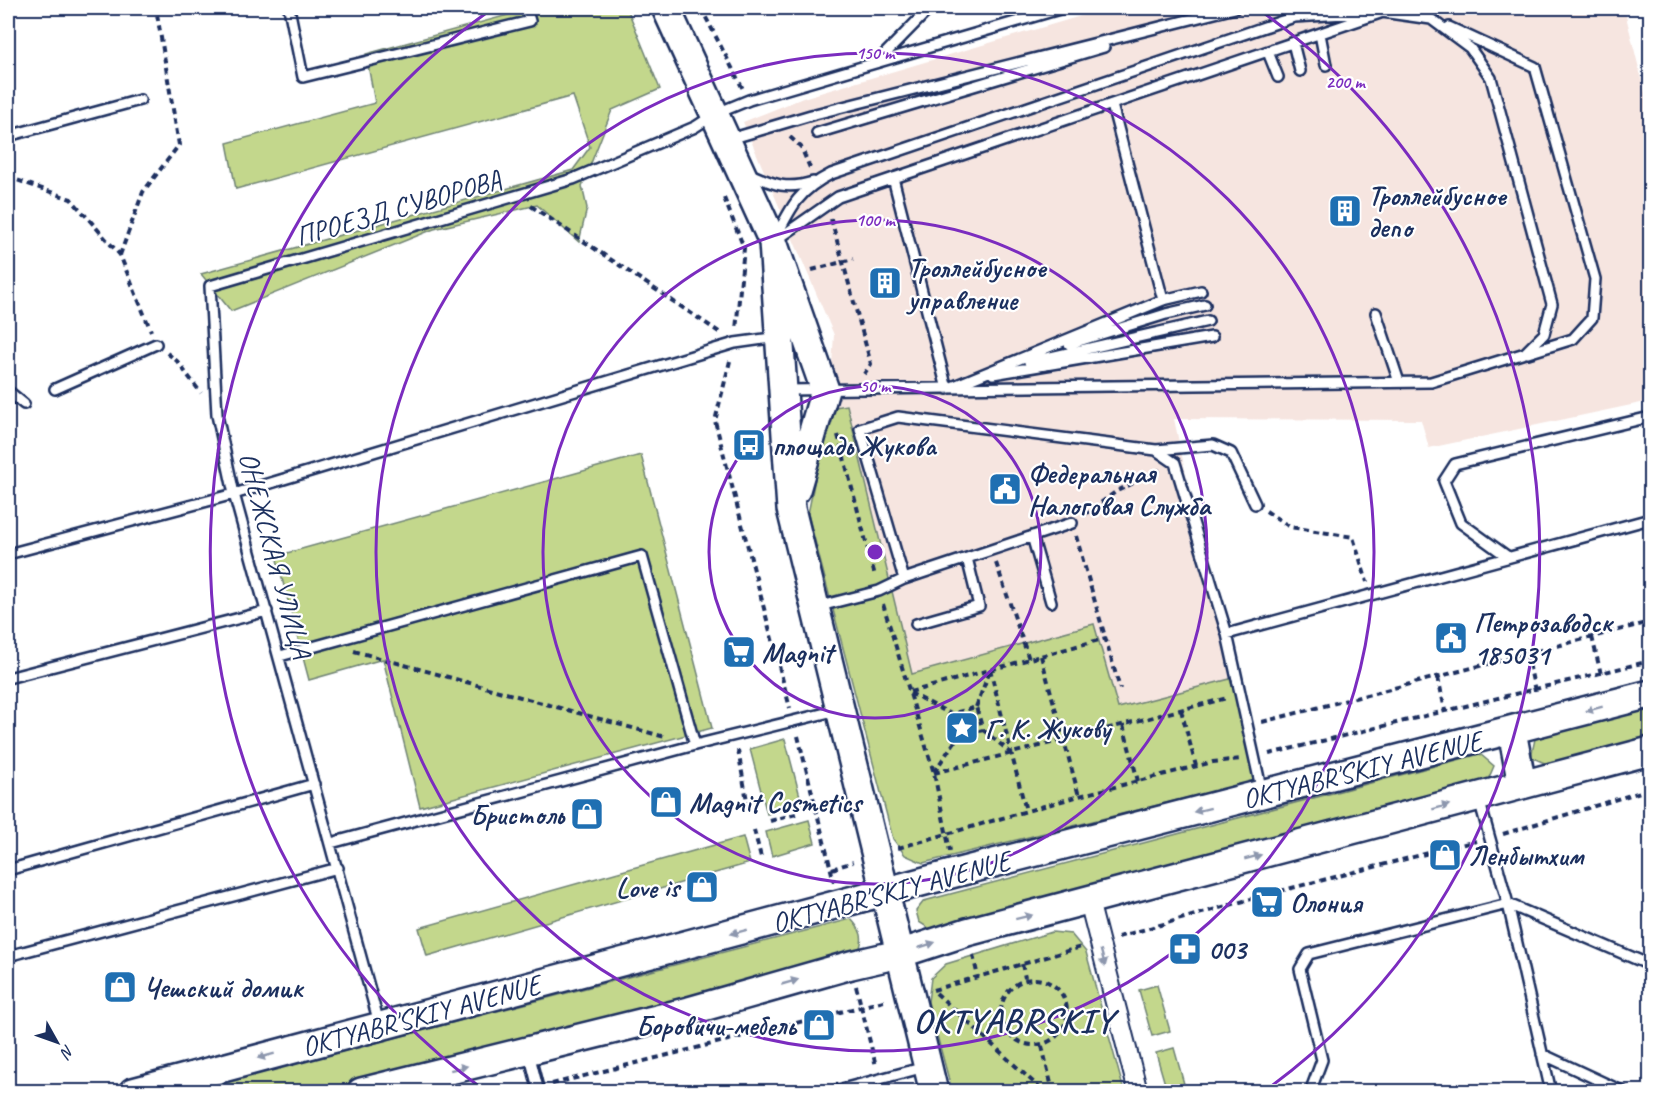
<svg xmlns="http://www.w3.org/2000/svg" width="1658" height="1099" font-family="Caveat,sans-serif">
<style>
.built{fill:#f6e5e0}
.green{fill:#c3d78c;stroke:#6f8375;stroke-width:1.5}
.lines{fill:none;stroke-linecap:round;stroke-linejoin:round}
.lane-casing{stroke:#1b2f5e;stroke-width:14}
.street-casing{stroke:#1b2f5e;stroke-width:22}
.secondary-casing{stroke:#1b2f5e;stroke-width:32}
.path{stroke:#1b2f5e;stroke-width:4;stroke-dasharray:6 4.5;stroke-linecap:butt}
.lane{stroke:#fff;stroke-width:9}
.street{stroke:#fff;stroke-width:18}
.secondary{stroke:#fff;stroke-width:27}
.oneway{fill:#8d97ae}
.ring{fill:none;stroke:#7b2cbf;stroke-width:3}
.labels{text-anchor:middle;stroke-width:4.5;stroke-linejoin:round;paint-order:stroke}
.poi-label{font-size:28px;font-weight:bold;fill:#1b2f5e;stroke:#fff;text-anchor:start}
.street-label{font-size:28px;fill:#1b2f5e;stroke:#fff}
.district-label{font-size:34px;font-weight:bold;letter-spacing:1.5px;fill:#1b2f5e;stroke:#fff}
.centre{fill:#7b2cbf;stroke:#fff;stroke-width:3}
.ring-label{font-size:18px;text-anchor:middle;font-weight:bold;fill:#7b2cbf;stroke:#fff;stroke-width:4.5;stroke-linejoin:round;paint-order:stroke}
</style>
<rect width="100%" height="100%" fill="#fff"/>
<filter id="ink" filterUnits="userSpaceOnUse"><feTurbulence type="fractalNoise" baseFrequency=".0167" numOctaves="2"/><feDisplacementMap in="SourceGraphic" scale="12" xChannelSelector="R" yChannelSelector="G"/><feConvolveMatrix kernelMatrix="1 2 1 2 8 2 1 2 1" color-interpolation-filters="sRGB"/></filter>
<g filter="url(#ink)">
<path class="built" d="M1108,8H1624L1650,113V401L1429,448L1421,420L1174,419L1230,679L1117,708L1094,624L912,674L847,406L829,408L834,335L743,122L803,98Z"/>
<path class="green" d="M519,8H627L660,89L612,110L582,186L587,208L579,242L537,205L434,229L231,311L201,274L573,170L590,147L573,96L236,189L227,143L375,103L366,54L519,12Z
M847,405L912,674L1094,624L1118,708L1230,679L1259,780L923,863L905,855L893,839L808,514L829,408Z
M641,455L712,728L420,807L383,659L309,680L276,556Z
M1650,708V738L1549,765L1531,757L1535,739Z
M785,739L802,804L767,814L750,749Z
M1480,754L1494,766L1487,782L930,929L919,922L916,911L924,901Z
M809,820L815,843L772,856L766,832Z
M743,837L750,863L427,956L419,928Z
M851,919C861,930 865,938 858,952L349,1091L187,1092Z
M1052,932L1071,934L1086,952L1124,1091H952L928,1002L931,978L946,964Z
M1157,985L1170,1031L1152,1036L1139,990Z
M1174,1048L1186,1091H1167L1156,1053Z"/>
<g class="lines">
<defs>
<path id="lane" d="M289,8L303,77L530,21L526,8
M1449,27L1535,67L1595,279L1592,318L1573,339L1528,353
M1320,34L1326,65
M1293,43L1300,71
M1268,52L1278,77
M878,61L930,8
M1112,105L1163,300
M817,133L1104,47
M8,136L140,100
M730,139L811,115L1235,8
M750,174C775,185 787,190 813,182
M893,178L947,389L1163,300L1201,291
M776,237C791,207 799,190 831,174L1294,17L1362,13
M775,241L838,197L1380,13
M1376,313L1399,382
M1069,344L1166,314L1205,305
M1029,362L1208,321
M993,374L1212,337
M55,389L156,344
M786,390L1431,382L1525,353L1544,334L1552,304L1491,78L1470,48L1431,19L1354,8
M8,391L24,404
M1156,450L1213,445L1231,453L1255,504
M1032,536L1051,602
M8,554L234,494L735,343L778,337
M1508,557L1461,523L1444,481L1455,464L1650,417
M904,579L860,429L898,417L1156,450L1175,463L1227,634L1262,792
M816,607L879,591L904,579L1072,523
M916,624L979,606L967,558
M1227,634L1650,519
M280,656L642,556L695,745
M8,678L267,611
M1479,799L1508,904L1551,1092
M331,843L695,745L838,710
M8,870L314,784
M8,956L338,868
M379,1023L234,494L217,415L210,286L573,179L695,127L715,114L749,100L1063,8
M529,1053L539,1092
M1542,1054L1624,1092
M831,1092L925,1067
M1310,1092L1322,1060L1300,969L1309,954L1508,904L1650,965"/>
<path id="street" d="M1089,901L1138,1092"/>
<path id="secondary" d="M666,8L773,242L825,390L796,490
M773,242L791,509L934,1092
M1512,731L1522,785
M133,1092L955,873L1650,694
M361,1092L689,1011L851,965L899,954L967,932L1650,751"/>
</defs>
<use href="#lane" class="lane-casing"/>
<use href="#street" class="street-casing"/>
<use href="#secondary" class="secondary-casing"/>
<path class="path" d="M701,8L743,89
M790,137L801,147L810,168
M8,177L71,199L120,255L151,331
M724,198L744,248L736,330
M531,206L719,332
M831,219L871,364L864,374
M120,255L143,192L179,145L156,8
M812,270L853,259
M167,353L177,361L201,393
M730,361L715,421L790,708
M838,435L875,576
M1266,511L1290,527L1353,537L1367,582
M1084,515L1117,491L1160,470
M1076,536L1120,689
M996,563L1029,659
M883,604L934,773L950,851
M1592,637L1601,674
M354,651L665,737
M1527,654L1535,691
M1041,656L1079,796
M990,669L1026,811
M1438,677L1445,710
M910,692L1106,638
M910,693L951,714L976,707L983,730L958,737L951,714
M976,707L990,670
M1181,710L1196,766
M1262,722L1650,622
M1123,725L1138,781
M983,730L1010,752
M798,736L834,882
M738,750L749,812
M1269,754L1650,661
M934,772L958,737
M934,773L1227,698
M770,821L796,814
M754,830L761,857
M1503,834L1650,789
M898,848L1079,796L1213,762L1241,759
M832,869L853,862
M1118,937L1272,893L1476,841
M973,955L978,977
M1022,964L1025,978
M1001 1012a33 33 0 1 1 66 0a33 33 0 1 1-66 0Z
M856,986L876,1066
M933,990L1081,947
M936,993L1044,1092
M1042,1046L1053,1092
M552,1084L888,1000"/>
<use href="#lane" class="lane"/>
<use href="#street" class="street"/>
<use href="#secondary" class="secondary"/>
</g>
<defs><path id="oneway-solid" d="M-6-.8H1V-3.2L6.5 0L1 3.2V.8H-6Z" transform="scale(1.5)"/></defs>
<g class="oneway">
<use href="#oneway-solid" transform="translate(1594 709) rotate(165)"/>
<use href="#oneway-solid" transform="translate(1441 807) rotate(-15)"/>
<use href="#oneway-solid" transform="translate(1202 810) rotate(166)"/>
<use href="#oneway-solid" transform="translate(1253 857) rotate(-15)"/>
<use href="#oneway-solid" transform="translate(1024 917) rotate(-14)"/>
<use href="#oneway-solid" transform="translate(739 932) rotate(165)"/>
<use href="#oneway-solid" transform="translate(927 945) rotate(-18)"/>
<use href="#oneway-solid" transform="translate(1103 958) rotate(75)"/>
<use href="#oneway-solid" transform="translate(790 982) rotate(-16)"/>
<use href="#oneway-solid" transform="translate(266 1056) rotate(165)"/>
<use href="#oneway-solid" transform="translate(459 1068) rotate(-14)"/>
</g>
</g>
<g class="ring">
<circle cx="875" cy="552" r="166"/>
<circle cx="875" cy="552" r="332"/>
<circle cx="875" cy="552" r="499"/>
<path d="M484 1090A665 665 0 0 1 489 11M1261 11A665 665 0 0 1 1266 1090"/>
</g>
<defs>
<symbol id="building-square" viewBox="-11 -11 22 22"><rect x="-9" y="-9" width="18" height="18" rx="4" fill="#1f6fb2" stroke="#fff"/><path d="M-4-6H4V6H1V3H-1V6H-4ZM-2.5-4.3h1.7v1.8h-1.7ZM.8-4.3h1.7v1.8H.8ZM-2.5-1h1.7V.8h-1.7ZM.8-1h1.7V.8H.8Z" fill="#fff"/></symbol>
<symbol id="bus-square" viewBox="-11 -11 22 22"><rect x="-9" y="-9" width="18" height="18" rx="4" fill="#1f6fb2" stroke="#fff"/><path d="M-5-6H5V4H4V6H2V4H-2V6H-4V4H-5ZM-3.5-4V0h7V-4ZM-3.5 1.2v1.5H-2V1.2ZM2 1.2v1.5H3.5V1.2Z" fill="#fff"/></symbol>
<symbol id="civic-square" viewBox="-11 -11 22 22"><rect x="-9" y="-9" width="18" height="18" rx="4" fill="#1f6fb2" stroke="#fff"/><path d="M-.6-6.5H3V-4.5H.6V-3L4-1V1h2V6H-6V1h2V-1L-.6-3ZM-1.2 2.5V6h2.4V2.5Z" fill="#fff"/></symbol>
<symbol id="supermarket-square" viewBox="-11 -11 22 22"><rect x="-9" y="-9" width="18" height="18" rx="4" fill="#1f6fb2" stroke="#fff"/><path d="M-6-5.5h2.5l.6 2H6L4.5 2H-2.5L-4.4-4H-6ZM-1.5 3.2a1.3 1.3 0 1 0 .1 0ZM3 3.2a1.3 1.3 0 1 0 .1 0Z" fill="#fff"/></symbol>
<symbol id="sight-square" viewBox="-11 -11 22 22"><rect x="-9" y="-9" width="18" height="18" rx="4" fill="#1f6fb2" stroke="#fff"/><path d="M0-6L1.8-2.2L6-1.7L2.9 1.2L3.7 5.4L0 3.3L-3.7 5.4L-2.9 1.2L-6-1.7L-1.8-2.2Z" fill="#fff"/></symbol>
<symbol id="shop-square" viewBox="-11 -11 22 22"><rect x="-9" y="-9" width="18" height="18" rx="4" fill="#1f6fb2" stroke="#fff"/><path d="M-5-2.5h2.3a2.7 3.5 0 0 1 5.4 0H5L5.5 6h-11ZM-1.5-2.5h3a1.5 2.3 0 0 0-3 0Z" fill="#fff"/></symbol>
<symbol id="pharmacy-square" viewBox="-11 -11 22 22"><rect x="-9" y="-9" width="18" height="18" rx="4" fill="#1f6fb2" stroke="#fff"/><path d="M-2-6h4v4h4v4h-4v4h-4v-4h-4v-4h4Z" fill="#fff"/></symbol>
</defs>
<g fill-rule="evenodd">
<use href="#building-square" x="1326" y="192" width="38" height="38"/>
<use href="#building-square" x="866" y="264" width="38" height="38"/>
<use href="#bus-square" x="730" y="426" width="38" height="38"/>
<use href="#civic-square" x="986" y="470" width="38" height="38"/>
<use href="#civic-square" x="1432" y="619" width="38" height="38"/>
<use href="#supermarket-square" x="720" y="633" width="38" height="38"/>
<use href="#sight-square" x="943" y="709" width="38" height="38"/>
<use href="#shop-square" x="647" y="783" width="38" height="38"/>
<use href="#shop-square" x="568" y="795" width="38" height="38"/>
<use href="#shop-square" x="1426" y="836" width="38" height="38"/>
<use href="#shop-square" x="683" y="868" width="38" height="38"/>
<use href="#supermarket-square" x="1248" y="883" width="38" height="38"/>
<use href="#pharmacy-square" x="1166" y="930" width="38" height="38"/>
<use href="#shop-square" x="101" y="968" width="38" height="38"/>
<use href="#shop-square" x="800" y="1006" width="38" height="38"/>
</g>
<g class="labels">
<g class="poi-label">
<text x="1368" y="205">Троллейбусное<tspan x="1368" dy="32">депо</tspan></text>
<text x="908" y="277">Троллейбусное<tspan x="908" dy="32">управление</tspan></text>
<text x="772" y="455">площадь Жукова</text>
<text x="1028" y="483">Федеральная<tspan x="1028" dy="32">Налоговая Служба</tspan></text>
<text x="1474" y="632">Петрозаводск<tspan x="1474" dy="32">185031</tspan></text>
<text x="762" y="662">Magnit</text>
<text x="985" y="738">Г. К. Жукову</text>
<text x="689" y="812">Magnit Cosmetics</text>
<text x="564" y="824" text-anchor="end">Бристоль</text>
<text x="1468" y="865">Ленбытхим</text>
<text x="679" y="897" text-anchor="end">Love is</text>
<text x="1290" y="912">Олония</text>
<text x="1208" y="959">003</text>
<text x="143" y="997">Чешский домик</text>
<text x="796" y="1035" text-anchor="end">Боровичи-мебель</text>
</g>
<g class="street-label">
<text transform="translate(398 207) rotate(-16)" y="10">ПРОЕЗД СУВОРОВА</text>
<text transform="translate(276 555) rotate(75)" y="10">ОНЕЖСКАЯ УЛИЦА</text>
<text transform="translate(1362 769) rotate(-14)" y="10">OKTYABR'SKIY AVENUE</text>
<text transform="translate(891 891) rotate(-15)" y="10">OKTYABR'SKIY AVENUE</text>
<text transform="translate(421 1015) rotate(-15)" y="10">OKTYABR'SKIY AVENUE</text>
</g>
<g class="district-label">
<text x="1014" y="1032">OKTYABRSKIY</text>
</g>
</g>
<circle cx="875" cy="552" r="9" class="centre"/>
<g class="ring-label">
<text x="875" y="59">150 m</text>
<text x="1345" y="88">200 m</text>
<text x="875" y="226">100 m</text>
<text x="875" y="392">50 m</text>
</g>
<rect width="1658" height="1099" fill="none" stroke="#fff" stroke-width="30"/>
<rect x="15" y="15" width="1628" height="1069" fill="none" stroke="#1b2f5e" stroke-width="2" filter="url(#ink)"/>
<g transform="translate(57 1042) rotate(130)" stroke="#ffffff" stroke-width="4.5" paint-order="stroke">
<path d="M0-4.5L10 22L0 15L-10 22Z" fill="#1b2f5e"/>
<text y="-9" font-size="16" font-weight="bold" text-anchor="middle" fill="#1b2f5e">N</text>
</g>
</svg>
